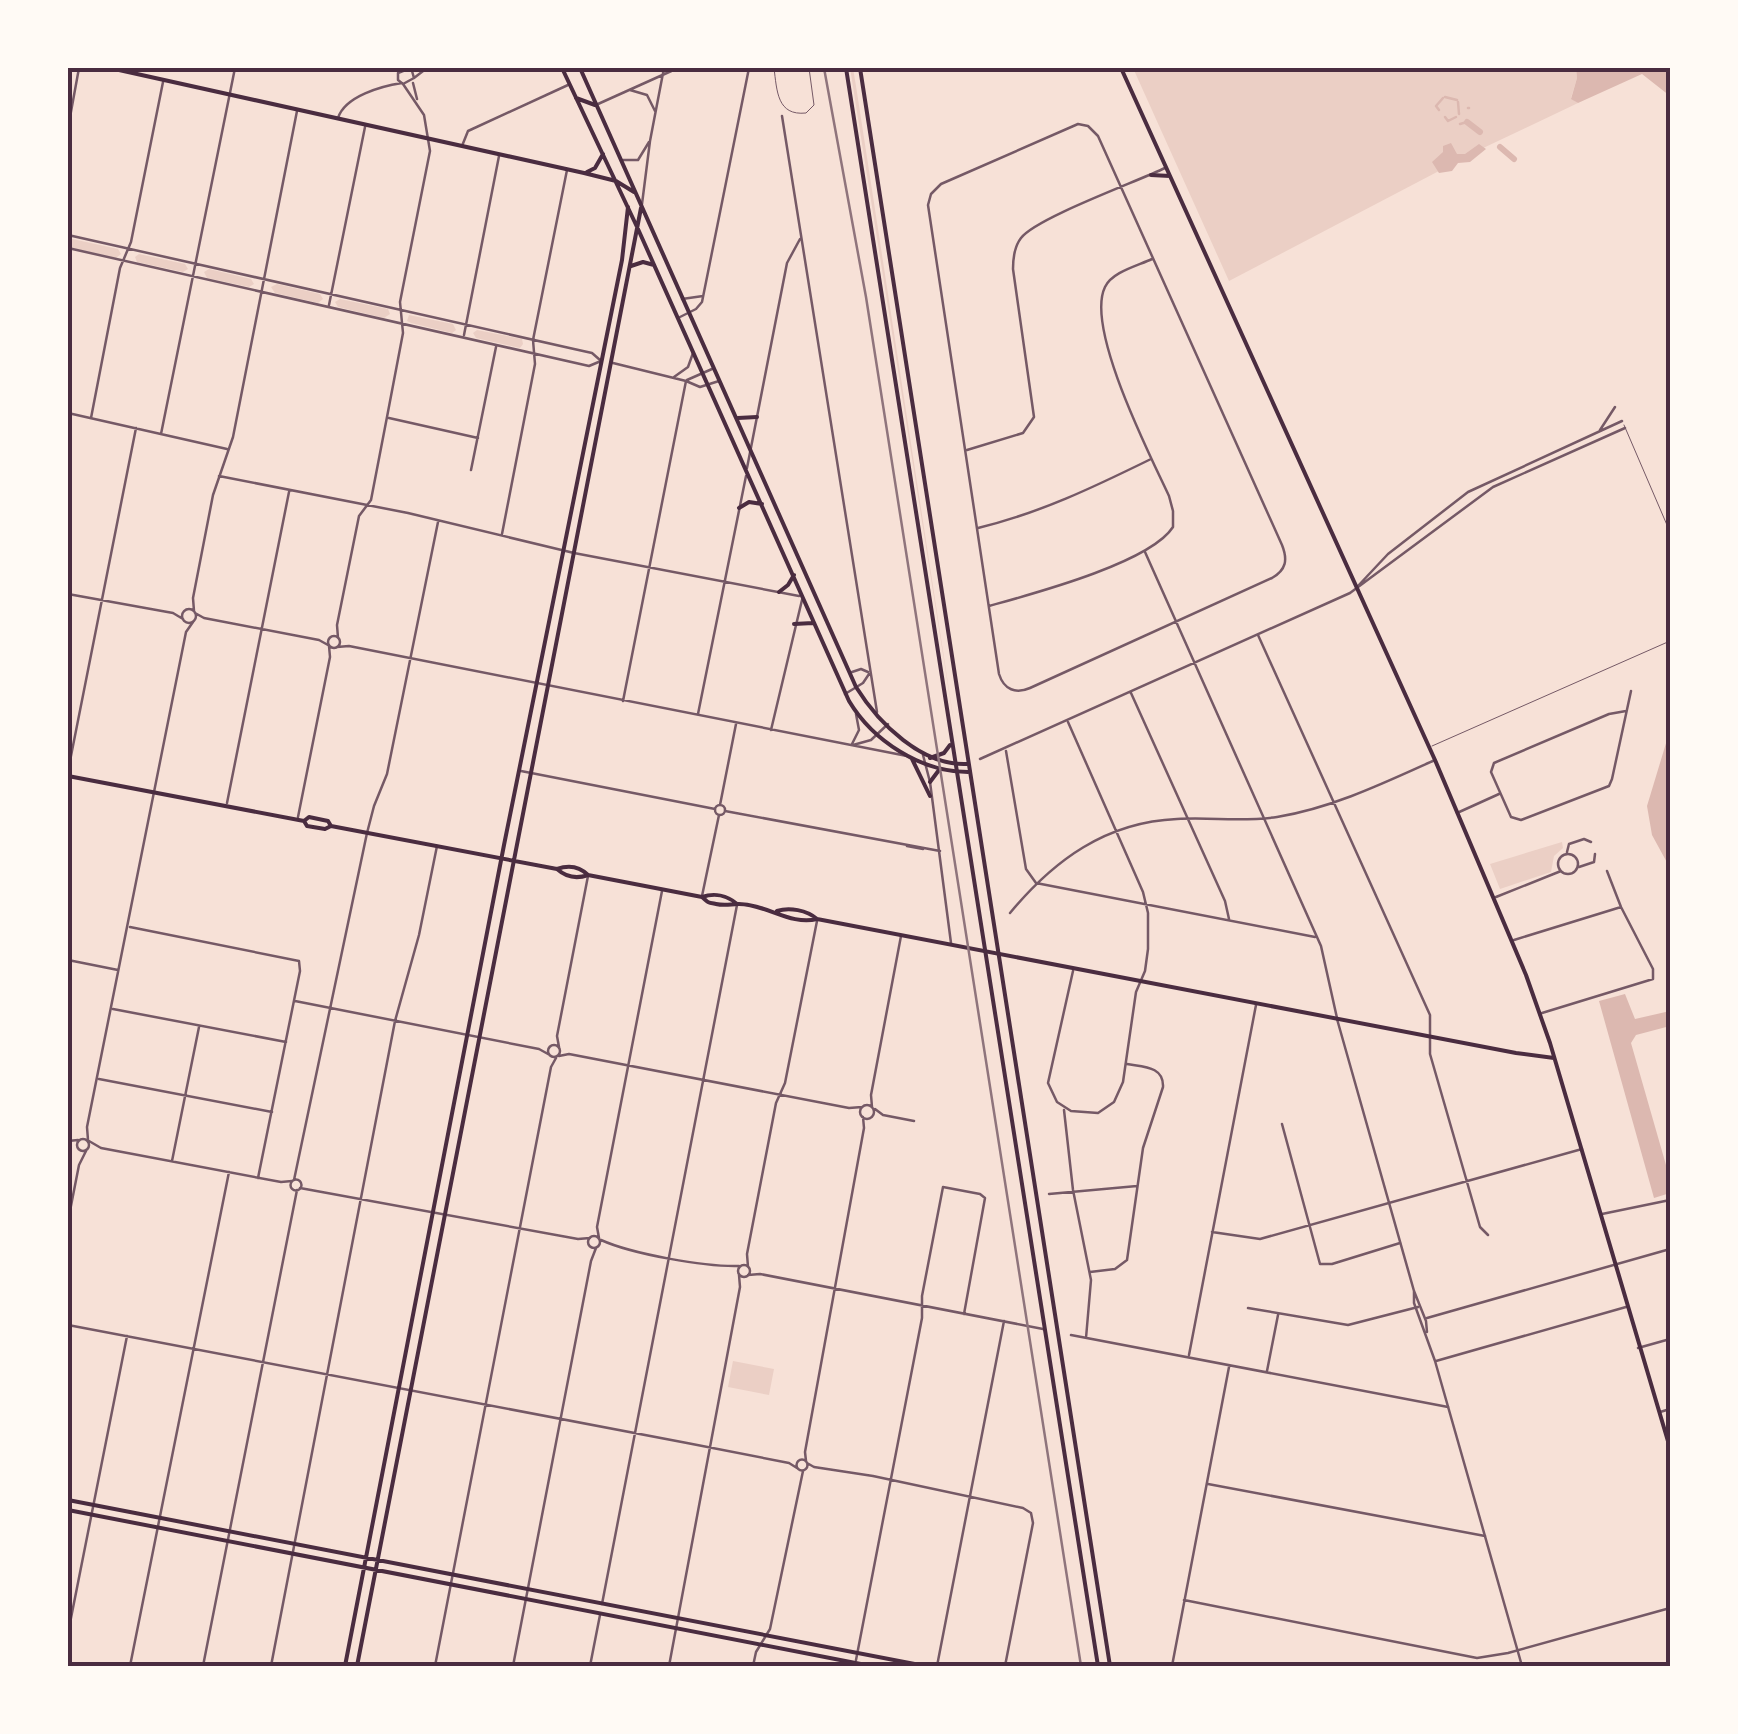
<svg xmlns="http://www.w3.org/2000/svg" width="1738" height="1734" font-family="'Source Sans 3',sans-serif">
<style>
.green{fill:#ebcfc5}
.water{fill:#dcb8b0}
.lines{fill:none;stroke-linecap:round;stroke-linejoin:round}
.stream{stroke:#dcb8b0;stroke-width:2.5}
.canal{stroke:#dcb8b0;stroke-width:6}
.service{stroke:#755966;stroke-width:1}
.minor{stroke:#755966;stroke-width:2.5}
.tertiary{stroke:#755966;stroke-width:2.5}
.secondary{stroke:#4a2c40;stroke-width:4}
.trunk{stroke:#4a2c40;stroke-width:4}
.rail{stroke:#8f747c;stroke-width:2.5}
.neatline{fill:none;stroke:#4a2c40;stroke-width:4}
</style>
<rect width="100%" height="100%" fill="#f7e1d7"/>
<path class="green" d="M850,68H853L856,86L959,755Z
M1133,68H1576L1577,78L1571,98L1578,103L1479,150L1229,281Z
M68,238L118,249L121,254L116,258L68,247Z
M139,254L185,264L188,269L183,272L137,262L135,257Z
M209,269L251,279L254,284L249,287L207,278L204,272Z
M277,284L320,294L323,299L318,303L275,293L271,287Z
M340,299L388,309L390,314L384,318L338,307L335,302Z
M409,315L453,324L456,330L452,333L411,323L407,321Z
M477,330L522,339L523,344L520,348L476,338L473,333Z
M1562,842L1563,848L1554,856L1551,872L1500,889L1490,864Z
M733,1361L774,1369L769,1395L728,1387Z"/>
<path class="water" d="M1576,68H1670V96L1642,74L1578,103L1571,99L1577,78Z
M1451,143L1457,154H1465L1479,144L1486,149L1470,162L1458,163L1452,171L1439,173L1432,162L1443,152V146Z
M1670,730V868L1652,835L1647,806Z
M1625,994L1635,1019L1670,1011V1026L1636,1035L1631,1043L1670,1179V1193L1654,1198L1599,1001Z"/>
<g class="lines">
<path class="stream" d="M1445,97L1457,100
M1458,102L1459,114
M1468,108H1469
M1439,110L1436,106L1443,98
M1445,117L1448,121L1456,117
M1460,124L1467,122"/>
<path class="canal" d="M1467,122L1480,132
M1500,147L1514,159"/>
<path class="service" d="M774,68C777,91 777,116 806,113L814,105L809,68
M1624,425L1670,532
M1432,746L1670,641"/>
<path class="minor" d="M407,68L412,71L414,78L403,84L398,80V73L408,69
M414,78L427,68
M413,83L417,99
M630,90L647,95L655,111
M598,104L678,68
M782,116L877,712
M338,118C345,96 382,86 402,83
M1078,124L1088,126L1098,136L1282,545C1288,560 1286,570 1272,578L1030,688C1016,694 1004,690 999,674L928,205L931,194L941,184Z
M68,128L79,68
M462,146L468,131L568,85
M623,160H638L649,142
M642,204L650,141L664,68
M68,235L574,349L592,353L600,360
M68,248L589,366L601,361
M682,299L703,296
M329,305L365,127
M678,318L696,309L702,302L749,68
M464,335L499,156
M613,363L686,381L700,387L719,381
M674,377L688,367L693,353
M687,380L712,369
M68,413L227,449
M91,418L120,268L131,242L163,82
M389,418L478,438
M1600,430L1615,407
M161,434L235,68
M967,450L1023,433L1034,417L1013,269C1013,258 1014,247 1021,238C1036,218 1136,182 1165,168
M747,468L787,263L800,239
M471,470L496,347
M219,476L408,513L574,553L799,596
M978,528C1040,513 1094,487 1151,459
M502,534L535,364L533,340L567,170
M1145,552L1321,946L1337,1018
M1357,587L1388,554L1468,492L1622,421
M68,594L173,613L183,619
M989,606C1032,594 1150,563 1173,527V511L1169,496C1150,455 1085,328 1105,287C1112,272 1137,266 1152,259
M182 616a7 7 0 1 1 14 0a7 7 0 1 1-14 0Z
M194,611L193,598L213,495L233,437L297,111
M195,613L204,618L319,640L328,645
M1258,635L1430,1015V1054L1480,1227L1488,1235
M328 642a6 6 0 1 1 12 0a6 6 0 1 1-12 0Z
M338,638L337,625L359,516L371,500L387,417L403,333L400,302L430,151L424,115L403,84
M337,647L349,646L907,756
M852,672L861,669L868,672
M1131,693L1225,901L1229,919
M845,694L863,683L869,674
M623,701L686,381
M1626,711L1609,714L1494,763L1491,772L1511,817L1521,820L1609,786L1612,779L1631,691
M698,714L746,476
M1068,722L1143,892L1148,913V949L1145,971L1136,992L1123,1082L1114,1102L1098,1113L1071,1111L1057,1102L1048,1083L1073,971
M771,730L802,600
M852,744L859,730L856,714
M853,745L871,740L888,724
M1006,751L1026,869L1036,883L1315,937
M923,755L930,782L951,943
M980,759L1350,593L1493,487L1625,428
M68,771L136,428
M521,771L715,809
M227,803L289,492
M715 810a5 5 0 1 1 10 0a5 5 0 1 1-10 0Z
M720,805L736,724
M725,811L940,851
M1457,813L1499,794
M298,817L330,657L329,646
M907,846L923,849
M1567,852L1569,844L1584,839L1591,842
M1558 864a10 10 0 1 1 20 0a10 10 0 1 1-20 0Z
M1579,867L1594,862L1595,854
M702,896L719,815
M1496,897L1561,871
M1010,913C1054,860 1106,822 1177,819C1210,817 1244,822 1277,817C1332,808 1384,783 1435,760
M130,927L299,961L300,971L258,1178
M1514,940L1621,907
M68,960L118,970
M295,1001L539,1049L548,1054
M113,1009L286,1042
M1542,1013L1653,979V969L1621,907L1607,871
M548 1051a6 6 0 1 1 12 0a6 6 0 1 1-12 0Z
M559,1047L557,1036L588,876
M559,1056L569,1054L849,1108L862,1107
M99,1079L272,1112
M860 1112a7 7 0 1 1 14 0a7 7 0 1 1-14 0Z
M872,1107L871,1095L901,936
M875,1109L883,1115L914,1121
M1064,1110L1073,1190L1091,1280L1086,1338
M1282,1124L1320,1264H1332L1400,1243
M77 1145a6 6 0 1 1 12 0a6 6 0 1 1-12 0Z
M88,1140L87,1127L186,632L193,622
M68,1141L78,1140
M89,1141L101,1148L281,1182L292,1181
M172,1161L199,1027
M290.5 1185a5.5 5.5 0 1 1 11 0a5.5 5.5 0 1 1-11 0Z
M294,1180L367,833L374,806L387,774L438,522
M300,1188L578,1239L590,1238
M1049,1194L1137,1186
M1602,1214L1670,1200
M68,1221L79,1165L86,1151
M1212,1232L1260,1239L1582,1149
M588 1242a6 6 0 1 1 12 0a6 6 0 1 1-12 0Z
M599,1238L597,1227L662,891
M601,1240C632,1254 705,1267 739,1266
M738 1271a6 6 0 1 1 12 0a6 6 0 1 1-12 0Z
M748,1267L747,1254L776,1103L785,1083L817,921
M1090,1272L1115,1269L1127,1260L1143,1148L1163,1087C1164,1066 1143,1067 1127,1064
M748,1275L760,1274L1043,1329
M1248,1308L1348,1325L1418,1307
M1427,1318L1670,1249
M68,1325L687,1443L789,1463L797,1468
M1071,1335L1448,1407
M1638,1348L1670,1339
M1189,1355L1256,1005
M1436,1361L1626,1307
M1267,1371L1278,1315
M1660,1412L1670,1409
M796.5 1465a5.5 5.5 0 1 1 11 0a5.5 5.5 0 1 1-11 0Z
M806,1461L805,1452L864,1128L863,1117
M807,1463L814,1467L873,1476L1023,1508L1031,1513L1033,1523L1005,1666
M1208,1484L1485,1536
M1184,1600L1477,1658L1508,1653L1670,1608
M602,1604L737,905
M68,1633L127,1336
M856,1660L922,1318V1296L943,1187L980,1194L985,1198L964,1314
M130,1666L229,1172
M203,1666L297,1190
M271,1666L395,1021L419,935L437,846
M435,1666L551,1067L556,1058
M513,1666L591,1261L596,1248
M590,1666L600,1615
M669,1666L740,1287L739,1275
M753,1666L756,1652L770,1629L803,1471
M937,1666L1004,1321
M1172,1666L1229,1367"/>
<path class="tertiary" d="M1337,1019L1414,1291L1426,1321L1427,1332
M1414,1291V1303L1435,1361L1522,1666"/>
<path class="secondary" d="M110,68L584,173L616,181L634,192
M562,68L638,229L849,701C873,741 921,772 968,772
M580,68L856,687C879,724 922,766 967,764
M1121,68L1435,760L1526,975L1550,1043L1670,1448
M576,98L595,105
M587,172L595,168L603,154
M1151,175L1170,176
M631,266L643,262L654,265
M738,418L757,417
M739,508L749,502L762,504
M779,592L788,585L794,575
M794,624L813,623
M912,759L930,796
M68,776L304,821L309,817L328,821L331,826
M930,782L939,770
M304,821L307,826L325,829L331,826L557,869C566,877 577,879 588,875L702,897C709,903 706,902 716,904C725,906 731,904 739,904C766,904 791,926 817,919L1516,1053L1554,1058
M557,869C568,865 579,866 588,875
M702,897C714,893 727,895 737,904
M777,911C789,907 807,910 817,919
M68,1500L925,1666
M68,1510L871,1666
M345,1666L504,845L622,260L628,207
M357,1666L641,208"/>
<path class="trunk" d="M846,68L1098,1666
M860,68L1110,1666
M930,758L944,753L950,745"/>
<path class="rail" d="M824,68L866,297L1081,1666"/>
</g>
<rect width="1738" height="1734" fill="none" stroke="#fffaf5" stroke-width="140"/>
<rect x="70" y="70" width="1598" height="1594" class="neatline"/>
</svg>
